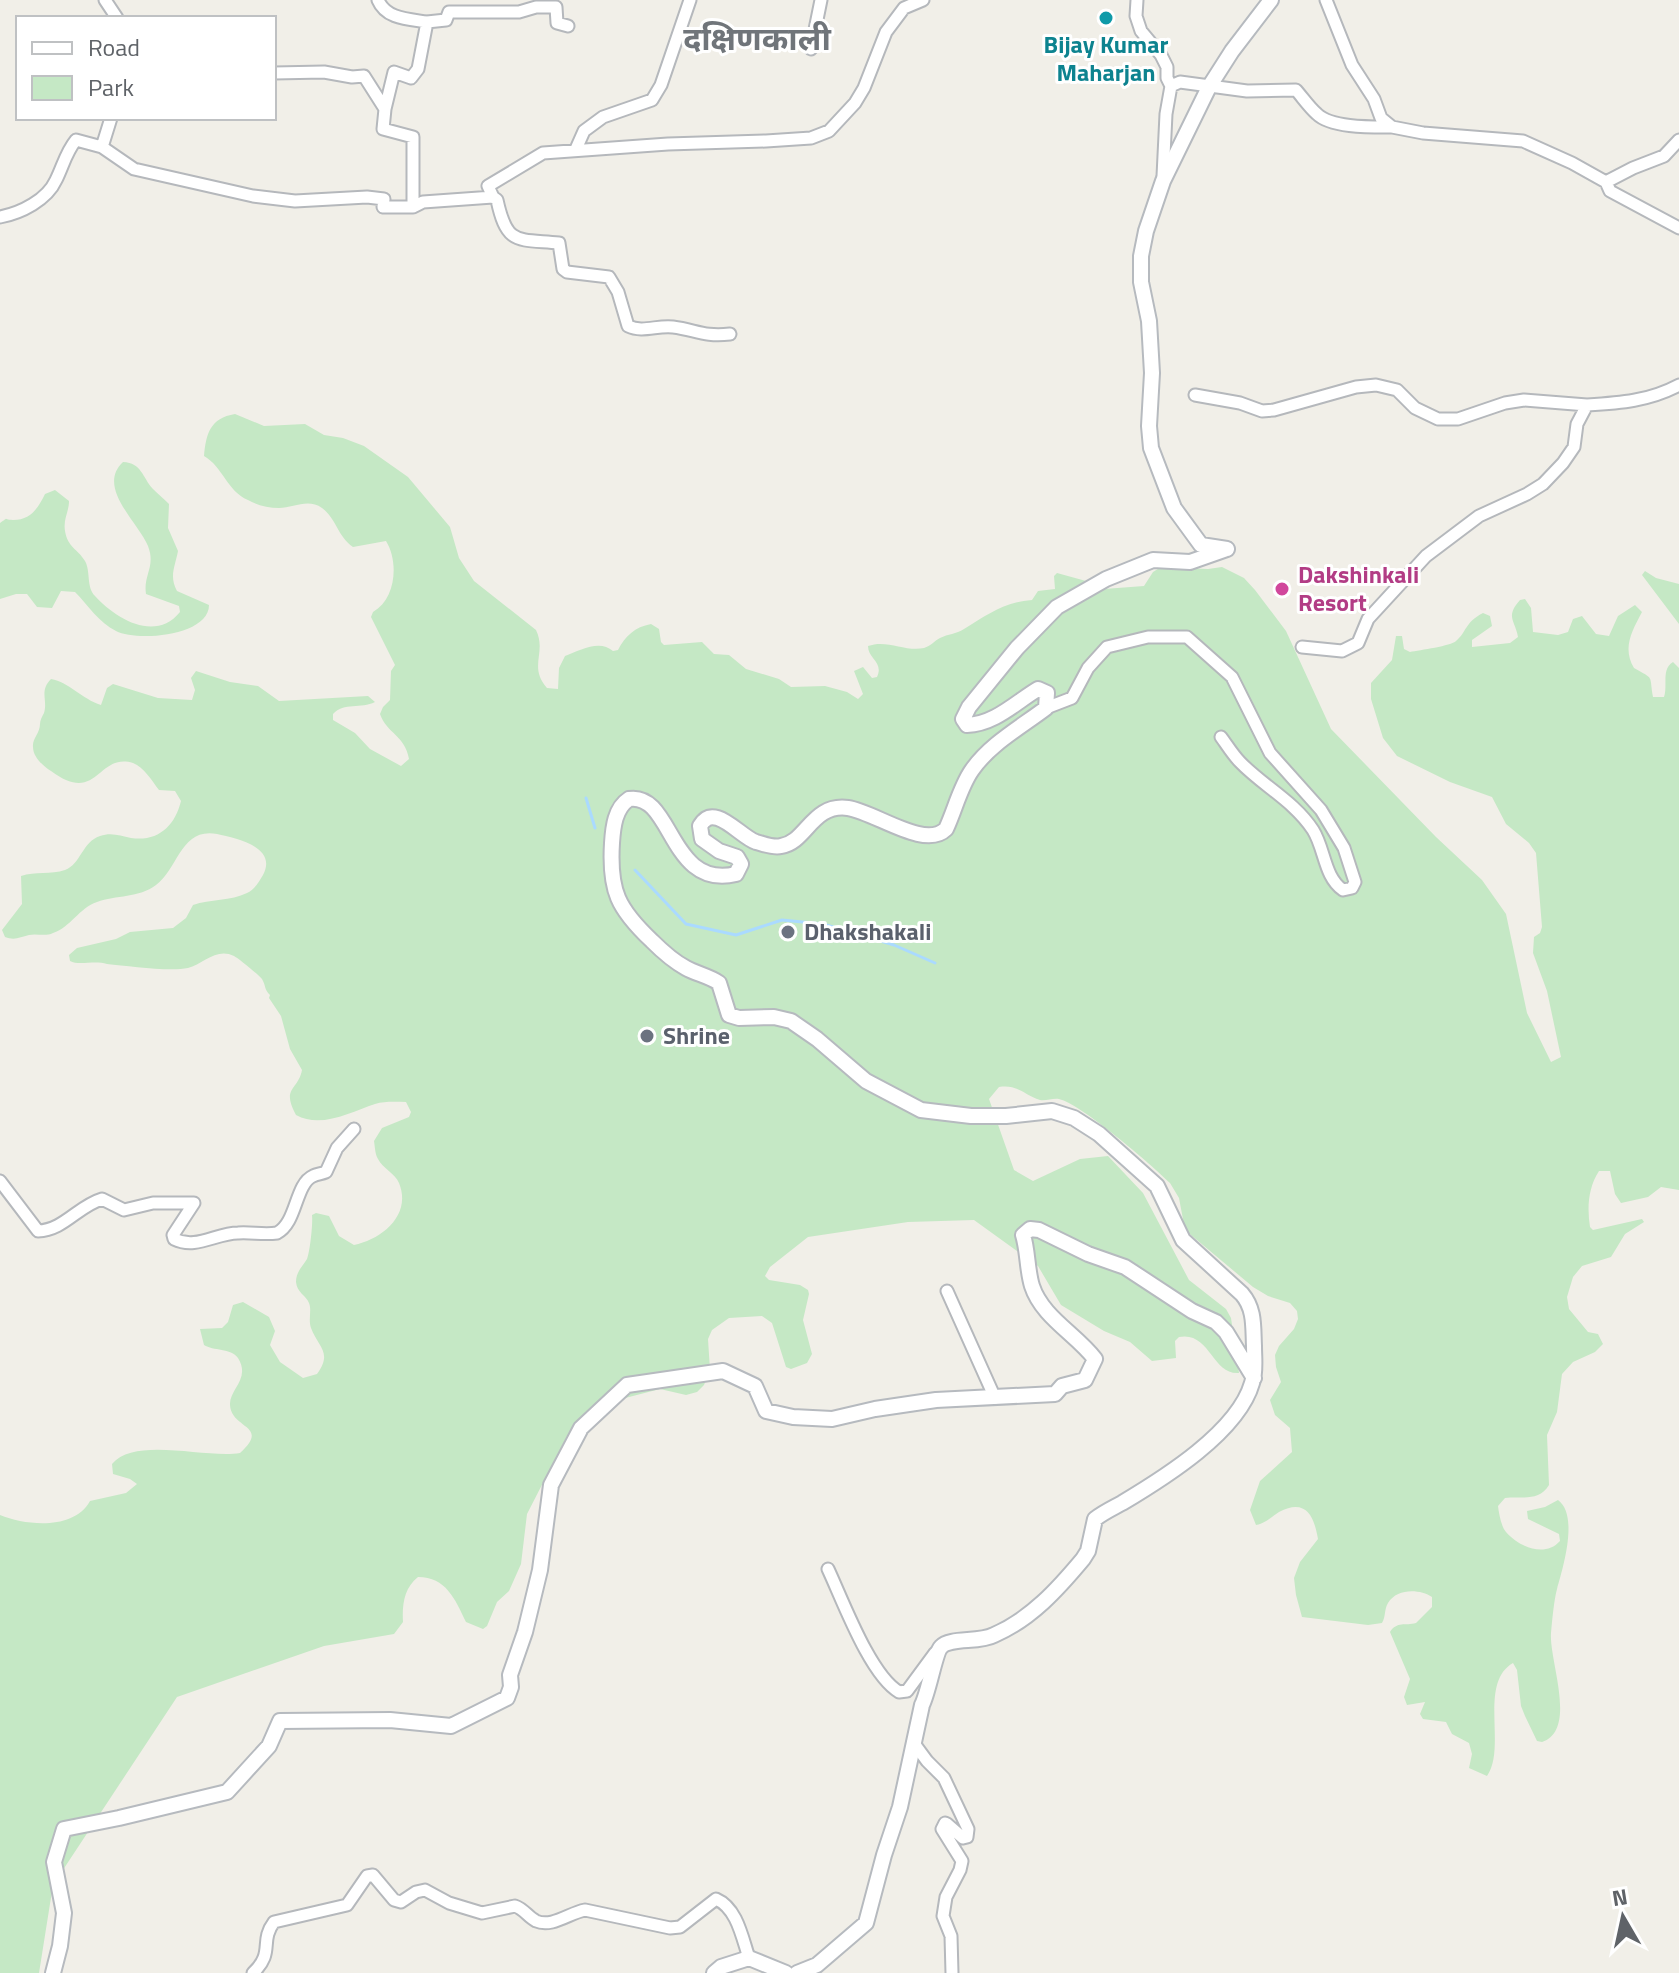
<svg xmlns="http://www.w3.org/2000/svg" width="1679" height="1973" font-family="'Titillium Web','Noto Sans Devanagari',sans-serif">
<style>
.green{fill:#c5e8c5}
.lines{fill:none;stroke-linecap:round;stroke-linejoin:round}
.stream{stroke:#aadaff;stroke-width:3}
.street-casing{stroke:#b5b8bc;stroke-width:15}
.secondary-casing{stroke:#b6babf;stroke-width:18}
.street{stroke:#fff;stroke-width:11}
.secondary{stroke:#fff;stroke-width:14}
.culture-dot{fill:#0f9aa8;stroke:#fff;stroke-width:3}
.hotel-dot{fill:#d1479c;stroke:#fff;stroke-width:3}
.worship-dot{fill:#6b7280;stroke:#fff;stroke-width:3}
.labels{text-anchor:middle;stroke-width:6;stroke-linejoin:round;paint-order:stroke}
.culture-label{font-size:24px;font-weight:bold;fill:#0d838f;stroke:#fff}
.hotel-label{font-size:24px;font-weight:bold;fill:#b23c85;stroke:#fff;text-anchor:start}
.worship-label{font-size:24px;font-weight:bold;fill:#5b616d;stroke:#fff;text-anchor:start}
.district-label{font-size:32px;font-weight:bold;fill:#70757a;stroke:#fff}
</style>
<rect width="100%" height="100%" fill="#f1efe8"/>
<path class="green" d="M235,414L264,426L305,424L324,435L343,438L364,446L408,477L450,527L459,558L474,581L536,630C547,653 528,666 547,688L558,689L559,668L565,656C580,650 600,639 613,651L618,650C625,636 635,627 651,624L659,629L661,642L664,645L702,642L714,654L729,655L746,669L779,679L791,687L825,686L847,692L858,699L863,694L854,671L863,667L872,678L877,677C884,662 868,659 868,646C887,639 905,652 924,648C931,646 934,641 940,638C948,634 956,634 964,629C987,615 1004,602 1032,600L1038,591L1055,589L1054,576L1057,573L1086,581L1104,589L1144,586L1153,572L1161,567L1208,569L1222,567L1244,578L1255,590L1286,631L1331,729L1436,837L1482,880L1506,914L1527,1013L1551,1062L1561,1057L1547,991L1533,953L1534,937L1540,933L1542,927L1536,853L1529,843L1506,824L1492,797L1450,782L1397,756L1383,738L1371,699V683L1392,660L1396,636H1402L1404,649L1410,652C1420,650 1451,646 1456,641C1467,632 1464,623 1483,613L1490,616L1492,626L1472,640V647L1510,643L1518,637C1515,620 1505,617 1520,600L1525,599L1531,608L1533,632L1558,635L1568,632L1573,619L1582,616L1596,634L1609,636L1618,616L1635,605L1642,612C1632,631 1622,648 1634,668C1655,680 1649,674 1653,697H1664C1668,685 1661,669 1673,662L1679,668V1190L1661,1187L1648,1197L1621,1203L1615,1194L1610,1171H1599C1588,1188 1587,1208 1590,1227L1593,1230L1642,1219L1644,1222L1625,1234L1611,1257L1582,1266L1573,1277L1567,1297L1569,1309L1588,1332L1598,1334L1603,1344L1595,1352L1573,1362L1562,1374L1557,1412L1547,1435L1549,1485C1539,1502 1521,1496 1505,1498L1498,1506C1499,1514 1501,1526 1506,1532C1519,1547 1545,1558 1560,1541L1559,1534L1528,1519L1527,1511L1545,1507L1558,1500C1579,1515 1563,1568 1557,1589C1554,1600 1552,1621 1551,1633C1549,1661 1578,1730 1542,1742L1537,1741L1525,1716L1521,1706L1517,1670L1513,1663C1478,1683 1507,1748 1487,1776L1469,1768L1472,1754L1469,1743L1452,1734L1446,1722L1423,1719L1420,1714L1425,1702L1407,1705L1404,1697L1410,1679L1390,1632C1397,1621 1405,1626 1416,1623L1432,1607V1597C1420,1589 1397,1588 1388,1603C1384,1610 1386,1616 1382,1623L1368,1625L1302,1617L1296,1595L1294,1578L1300,1562L1318,1539C1314,1516 1306,1498 1279,1512C1271,1517 1266,1523 1256,1525L1250,1510L1260,1481L1292,1452L1290,1428L1275,1415L1270,1400L1281,1382L1276,1367L1275,1355L1279,1346L1294,1329L1298,1319L1297,1311L1290,1303L1268,1296L1253,1287L1185,1230L1179,1198L1170,1183C1152,1165 1081,1104 1059,1099C1053,1098 1046,1101 1040,1100C1024,1095 1018,1084 999,1087L989,1099L1014,1170L1033,1181L1080,1159L1108,1156L1143,1193L1189,1280L1226,1309L1231,1318L1239,1373C1212,1375 1210,1331 1179,1337L1175,1341L1176,1358L1152,1361L1130,1342L1104,1331L1061,1305L1038,1266L974,1220L908,1222L808,1237L770,1267L765,1276L769,1280L800,1285L808,1290L809,1294L803,1320L812,1354L807,1363L791,1369L786,1367L772,1323L762,1316L729,1318L712,1330L708,1339L710,1370L704,1385L697,1392L686,1395L660,1389L602,1404L567,1436L527,1514L521,1564L509,1591L497,1602L487,1626L483,1629L466,1622C455,1599 446,1577 418,1577C404,1588 402,1605 403,1622L394,1634L324,1646L177,1697L53,1885L39,1973H0V1515C27,1526 74,1530 90,1501L126,1493L137,1484L130,1479L113,1474L112,1464C135,1436 207,1459 240,1453C271,1425 231,1429 230,1405C229,1389 251,1379 238,1358C231,1348 213,1351 204,1345L200,1329L222,1328L228,1322L233,1305L243,1302L269,1317L275,1331L270,1345L280,1362L303,1378L317,1374C333,1352 318,1347 311,1328C308,1320 312,1310 309,1303C306,1295 297,1293 296,1282C296,1272 302,1267 307,1259C310,1252 313,1223 312,1215L316,1213L329,1216L339,1236L354,1245C382,1239 412,1215 399,1183C395,1173 383,1169 378,1159C375,1154 375,1147 374,1141L382,1128L409,1117L411,1112L406,1102C396,1102 385,1101 375,1104C351,1112 321,1129 296,1115C281,1087 298,1091 302,1070L290,1049L281,1016L269,998L270,995C264,989 266,986 262,979C259,975 238,958 234,956C217,947 203,964 188,968C170,972 128,966 107,964C94,960 79,966 70,961L69,955L77,948L116,939L130,932L173,928L186,918L193,905C210,899 231,901 247,893C254,890 259,882 263,875C278,847 236,838 217,834C181,827 178,869 156,885C139,898 116,895 97,902C79,908 71,927 53,933C45,937 37,933 29,935C20,937 15,941 5,937L2,930L22,904L21,876C35,871 51,875 65,870C81,864 82,842 100,836C112,832 120,836 131,838C158,842 175,826 181,801L175,791L159,790C152,781 144,767 133,763C97,752 98,806 51,771C43,766 33,757 33,747C32,739 40,733 40,724C40,720 42,717 44,713C48,700 39,691 51,679C69,682 82,699 101,705L107,688L113,684L158,698L192,700L195,690L191,678L196,671L230,682L258,686L279,701L368,696L375,702C361,709 344,702 333,714V720L355,733L370,749L401,766L409,759C405,735 387,734 380,714L383,707L390,700L391,671L395,665L371,617L373,612C396,599 399,562 386,541L353,547C338,537 336,518 322,508C308,498 293,508 279,508C268,508 257,505 248,500C227,491 223,467 204,456C206,434 210,418 235,414Z
M123,462C142,463 142,477 153,489C158,494 164,499 169,504L168,528L178,551C175,567 169,576 177,591L209,605C209,636 137,642 116,631C99,623 88,605 75,592L61,591L52,608L37,607L27,594H16L0,599V523C11,516 1,520 13,520C31,520 38,508 45,494L55,490L69,501C69,512 63,519 65,531C68,548 77,548 85,561C91,572 86,587 95,596C115,618 155,643 180,612L179,606L146,594C143,575 156,567 148,546C138,522 96,487 123,462Z
M1645,571L1656,578L1679,584V624L1642,575Z"/>
<g class="lines">
<path class="stream" d="M586,798L595,828
M635,870L686,924L736,935L782,920L823,924L894,945L935,963"/>
<defs>
<path id="street" d="M105,0L117,18
M378,0C386,19 408,19 427,22L418,69L411,78L394,72L385,109
M1137,0L1136,16L1141,31L1161,55L1167,67V78L1171,86L1166,114L1163,176
M1326,0L1352,65L1374,99L1381,118L1392,127L1423,133L1523,141L1572,163L1606,182L1610,191L1679,228
M427,22L446,20L449,12H519L536,7H556L557,23L568,26
M811,49L821,0
M274,73L324,72L352,77L364,76L385,109L383,129L413,137V207
M1171,86L1180,82L1247,91L1296,90C1303,98 1309,107 1317,114C1331,128 1372,127 1391,127
M111,118L102,147L134,169L253,196L295,201L367,197L384,199L383,207H413L423,202L493,197L488,186L543,153L668,144L766,141L811,138L829,131L855,103L864,88L886,32L904,8L923,0
M576,149L584,131L603,117L652,100L661,85L690,0
M1606,182L1633,168L1664,156L1679,140
M493,197L497,200C507,246 517,239 559,243L563,269L567,272L609,277L618,292L628,326C643,333 657,325 673,327C696,330 704,337 730,334
M0,217C21,213 47,200 56,180C63,166 66,152 76,140L102,147
M1195,395L1240,403L1262,411L1274,410L1356,387L1376,385L1397,390L1415,408L1438,419H1458L1505,403L1524,400L1587,405
M1302,647L1342,651L1358,643L1368,619L1426,556L1479,516L1527,494L1543,484L1563,463L1574,447L1577,424L1587,405C1620,403 1649,401 1679,385
M1046,708L1072,698L1088,668L1107,647L1148,637H1187L1232,677L1270,753L1321,810L1344,848L1355,882L1352,888L1343,890C1324,877 1325,849 1313,830C1294,801 1263,786 1240,762C1233,755 1227,745 1221,737
M0,1181L38,1231C64,1230 78,1206 102,1199L124,1210L153,1203H194L173,1235L174,1239C196,1250 216,1233 238,1233C251,1232 264,1235 277,1233C297,1223 295,1184 313,1176C317,1174 321,1174 326,1172L337,1148L354,1129
M947,1291L995,1398
M828,1569C843,1601 870,1675 899,1692L907,1691L935,1653
M913,1742L927,1761L944,1778L968,1829L967,1837L963,1838L947,1824L945,1823L942,1829L962,1861L960,1870L946,1897L943,1916L951,1936L952,1973
M253,1973C275,1952 259,1942 274,1922L347,1905L367,1876L373,1875L394,1900L401,1902L416,1892L425,1890L449,1903L482,1913L515,1906C524,1909 528,1917 536,1921C552,1928 569,1913 585,1910L670,1928L680,1927L716,1899C737,1908 742,1937 749,1958"/>
<path id="secondary" d="M1227,549L1201,545L1174,508L1151,448L1149,426L1152,373L1149,321L1141,282V256L1146,231L1163,181L1209,87L1232,51L1271,0
M53,1973L60,1946L64,1913L54,1862L64,1829L119,1818L227,1792L269,1746L280,1721L390,1720L451,1726L507,1698L511,1687L510,1675L525,1632L540,1570L551,1485L581,1428L627,1385L723,1371L755,1386L766,1411L793,1417L832,1419L875,1409L936,1400L1055,1394L1062,1386L1085,1380L1095,1359C1076,1334 1042,1317 1032,1286C1027,1270 1028,1251 1023,1235L1030,1229L1039,1230L1088,1254L1125,1267L1192,1311L1216,1322L1226,1332L1254,1378
M714,1973L721,1967L749,1958L786,1973
M797,1973L817,1965L866,1923L884,1855L900,1807L922,1705C929,1691 935,1653 941,1647C950,1637 979,1643 994,1635C1031,1619 1058,1589 1083,1559L1088,1551L1095,1519C1104,1512 1113,1508 1122,1503C1164,1478 1238,1432 1252,1383C1256,1372 1254,1359 1254,1346C1253,1327 1255,1309 1242,1294L1183,1240L1157,1186L1099,1134L1074,1118L1052,1111L1006,1116H971L921,1110L866,1081L817,1039L791,1021L774,1017L739,1018L729,1015L719,983C709,976 697,974 686,968C673,961 662,951 652,941C618,909 609,891 612,843C613,827 615,808 629,799C673,792 669,890 736,874L741,864L737,857L719,851L702,839L700,826C714,801 740,837 756,842C764,844 773,848 781,846C806,843 812,803 848,808C875,812 925,850 946,829C955,810 960,787 972,770C990,744 1021,727 1046,708L1047,693L1038,689C1016,702 995,724 967,725L963,719L969,707L1017,648L1057,607L1106,579L1153,560L1190,562L1227,549"/>
</defs>
<use href="#street" class="street-casing"/>
<use href="#secondary" class="secondary-casing"/>
<use href="#street" class="street"/>
<use href="#secondary" class="secondary"/>
</g>
<circle class="culture-dot" cx="1106" cy="18" r="8"/>
<circle class="hotel-dot" cx="1282" cy="589" r="8"/>
<g class="worship-dot">
<circle cx="788" cy="932" r="8"/>
<circle cx="647" cy="1036" r="8"/>
</g>
<g class="labels">
<g class="culture-label">
<text x="1106" y="53">Bijay Kumar<tspan x="1106" dy="28">Maharjan</tspan></text>
</g>
<g class="hotel-label">
<text x="1298" y="583">Dakshinkali<tspan x="1298" dy="28">Resort</tspan></text>
</g>
<g class="worship-label">
<text x="804" y="940">Dhakshakali</text>
<text x="663" y="1044">Shrine</text>
</g>
<g class="district-label">
<text x="757" y="50">दक्षि‍णकाली</text>
</g>
</g>
<rect x="16" y="16" width="260" height="104" fill="#ffffff" stroke="#bfc1c3" stroke-width="2"/>
<rect x="32" y="42" width="40" height="12" fill="#ffffff" stroke="#bfc1c3" stroke-width="2"/>
<text x="88" y="56" font-size="24" fill="#5f6368">Road</text>
<rect x="32" y="76" width="40" height="24" fill="#c5e8c5" stroke="#bfc1c3" stroke-width="2"/>
<text x="88" y="96" font-size="24" fill="#5f6368">Park</text>
<g transform="translate(1623 1917) rotate(351)" stroke="#ffffff" stroke-width="6" paint-order="stroke">
<path d="M0-6L14 30L0 20L-14 30Z" fill="#5f6368"/>
<text y="-12" font-size="22" font-weight="bold" text-anchor="middle" fill="#5f6368">N</text>
</g>
</svg>
